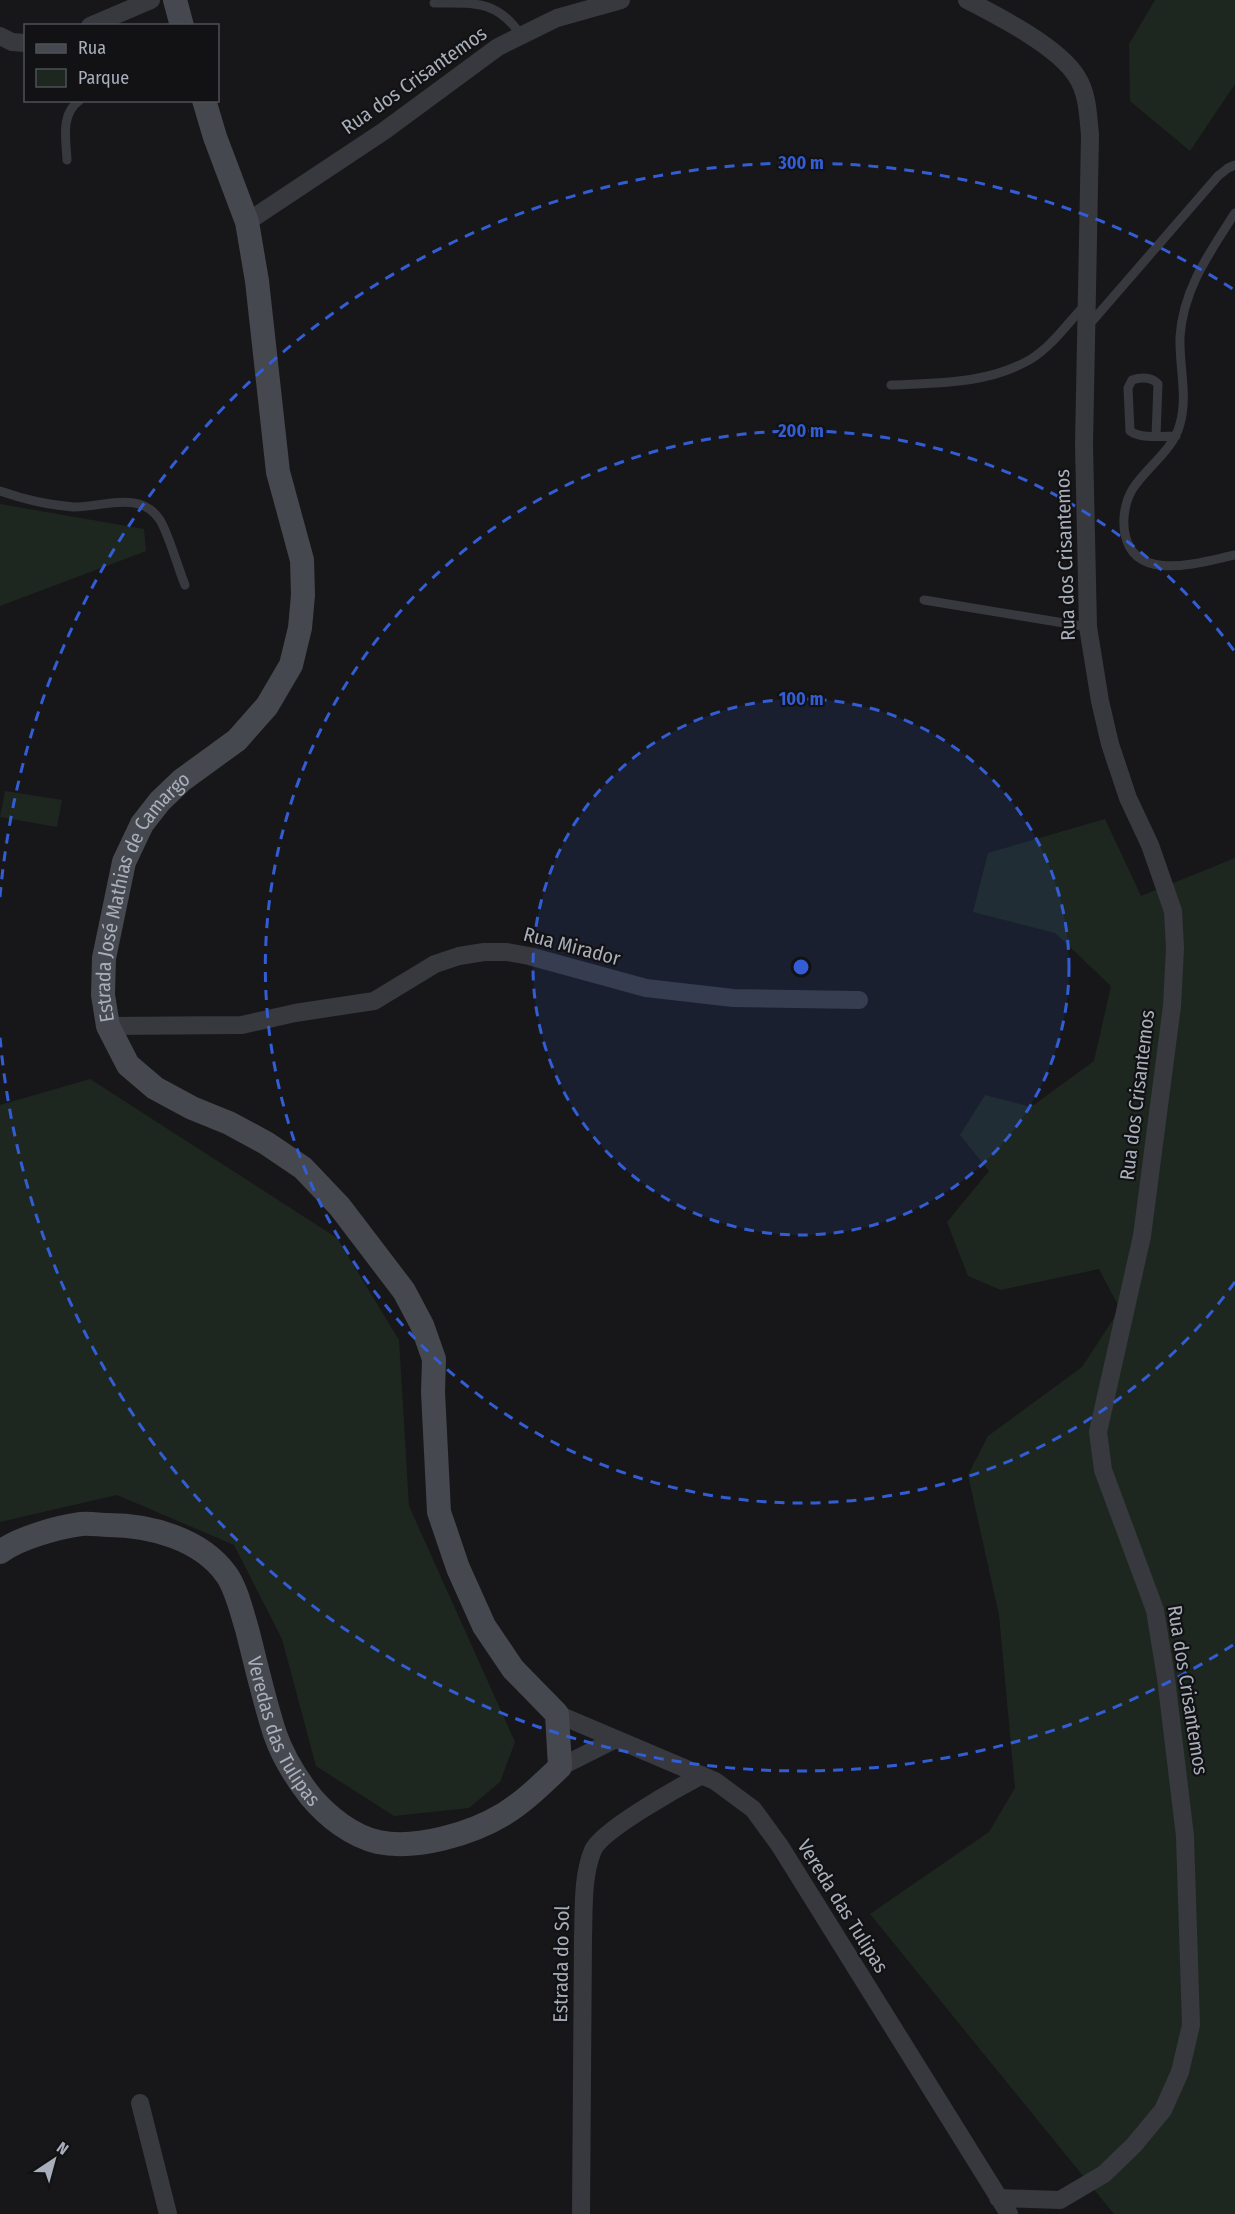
<svg xmlns="http://www.w3.org/2000/svg" width="1235" height="2214" font-family="'Fira Sans Condensed',sans-serif">
<style>
.green{fill:#1e271f}
.lines{fill:none;stroke-linecap:round;stroke-linejoin:round}
.service{stroke:#37393e;stroke-width:9}
.minor{stroke:#37393e;stroke-width:18}
.secondary{stroke:#45484e;stroke-width:24}
.ring{fill:none;stroke:#325dd4;stroke-width:3;stroke-dasharray:10 8}
.labels{text-anchor:middle;stroke-width:4.5;stroke-linejoin:round;paint-order:stroke}
.street-label{font-size:20px;fill:#a8afba;stroke:#121214}
.centre{fill:#325dd4;stroke:#121214;stroke-width:3}
.ring-label{font-size:18px;text-anchor:middle;font-weight:bold;fill:#325dd4;stroke:#121214;stroke-width:4.5;stroke-linejoin:round;paint-order:stroke}
</style>
<rect width="100%" height="100%" fill="#171719"/>
<path class="green" d="M1155,0H1235V84L1190,151L1130,101L1129,44Z
M0,504L144,529L146,551L0,606Z
M5,791L62,800L57,827L0,817Z
M1105,819L1141,896L1235,858V2214H1114L870,1914L989,1832L1015,1788L999,1615L968,1475L988,1436L1082,1367L1120,1309L1099,1269L1001,1290L968,1276L947,1222L989,1171L960,1135L985,1095L1031,1107L1094,1061L1111,986L1055,933L973,912L988,853Z
M90,1079L337,1238L399,1340L409,1506L515,1742L500,1782L469,1808L394,1816L316,1766L282,1639L234,1545L117,1495L0,1522V1105Z"/>
<g class="lines">
<path class="service" d="M434,3C474,3 497,0 520,34
M67,160C66,139 60,114 80,100
M1235,213C1210,252 1183,289 1180,337C1179,365 1188,396 1180,424C1173,451 1146,467 1132,490C1125,502 1122,520 1125,534C1135,584 1200,562 1235,555
M1088,326L1218,176L1228,168L1235,165
M891,385C938,383 989,384 1031,359C1052,346 1068,323 1084,306
M1156,436L1158,384C1152,377 1141,377 1132,380L1128,388L1130,431C1140,439 1163,436 1176,436
M0,491C23,499 48,505 73,507C101,508 140,489 160,520C169,535 178,568 185,585
M924,600L1088,627"/>
<path class="minor" d="M967,0C998,16 1059,47 1077,77C1088,94 1088,116 1090,135L1084,445L1088,627L1100,701L1110,744L1128,798L1150,845L1173,911L1175,948L1172,1006L1142,1236L1098,1432L1103,1470L1155,1610L1166,1678L1185,1836L1191,2025L1180,2072L1163,2110L1134,2145L1104,2174L1060,2200
M90,26L151,0
M0,36L12,42L26,43
M247,222L384,131L498,47L557,18L621,0
M108,1026L242,1025L295,1013L374,1001L435,964L459,956L484,952H507L529,956L646,988L733,998L859,1000
M557,1714L715,1781L753,1809L780,1846L1009,2214
M560,1767L614,1740
M140,2103L168,2214
M998,2198L1060,2200
M581,2214L583,1937C584,1910 582,1876 593,1850C602,1830 679,1787 702,1775"/>
<g class="secondary">
<path d="M175,0L182,26"/>
<path id="s1" d="M0,1552C19,1538 58,1527 81,1524C90,1523 100,1525 108,1525C150,1525 201,1539 226,1574C236,1587 242,1613 247,1629C256,1664 264,1700 275,1734C283,1757 296,1778 311,1797C328,1817 352,1836 378,1842C416,1850 471,1834 504,1814C525,1801 542,1784 560,1767L557,1714L513,1669L484,1626L458,1568L439,1512L433,1392L434,1359L422,1325L404,1291L340,1207L303,1168L266,1143L229,1123L192,1108L155,1088L128,1065L108,1026L103,995L104,958L124,862L142,824L160,801L182,780L237,740L267,706L291,665L300,628L303,595L302,560L278,472L257,281L247,222L215,137L204,100"/>
</g>
</g>
<circle cx="801" cy="967" r="268" fill="#325dd4" fill-opacity=".12"/>
<g class="ring">
<circle cx="801" cy="967" r="268"/>
<path d="M1235 1282A536 536 0 1 1 1235 652"/>
<path d="M1233 1645A804 804 0 0 1 0 1037M0 897A804 804 0 0 1 1233 289"/>
</g>
<g class="labels">
<g class="street-label">
<text transform="translate(414 80) rotate(-35)" y="7">Rua dos Crisantemos</text>
<text transform="translate(1065 555) rotate(-92)" y="7">Rua dos Crisantemos</text>
<text dy="7" stroke="none"><textPath href="#s1" startOffset="1838">Estrada José Mathias de Camargo</textPath></text>
<text transform="translate(572 946) rotate(15)" y="7">Rua Mirador</text>
<text transform="translate(1137 1095) rotate(-83)" y="7">Rua dos Crisantemos</text>
<text transform="translate(1188 1690) rotate(81)" y="7">Rua dos Crisantemos</text>
<text dy="7" stroke="none"><textPath href="#s1" startOffset="414">Veredas das Tulipas</textPath></text>
<text transform="translate(843 1906) rotate(58)" y="7">Vereda das Tulipas</text>
<text transform="translate(561 1964) rotate(-89)" y="7">Estrada do Sol</text>
</g>
</g>
<circle cx="801" cy="967" r="9" class="centre"/>
<g class="ring-label">
<text x="801" y="169">300 m</text>
<text x="801" y="437">200 m</text>
<text x="801" y="705">100 m</text>
</g>
<rect x="24" y="24" width="195" height="78" fill="#121214" stroke="#4e5156" stroke-width="1.5"/>
<rect x="36" y="44" width="30" height="9" fill="#45484e" stroke="#4e5156" stroke-width="1.5"/>
<text x="78" y="54" font-size="18" fill="#a8afba">Rua</text>
<rect x="36" y="69" width="30" height="18" fill="#1e271f" stroke="#4e5156" stroke-width="1.5"/>
<text x="78" y="84" font-size="18" fill="#a8afba">Parque</text>
<g transform="translate(54 2160) rotate(36)" stroke="#121214" stroke-width="4.5" paint-order="stroke">
<path d="M0-4.5L10 22L0 15L-10 22Z" fill="#a8afba"/>
<text y="-9" font-size="16" font-weight="bold" text-anchor="middle" fill="#a8afba">N</text>
</g>
</svg>
